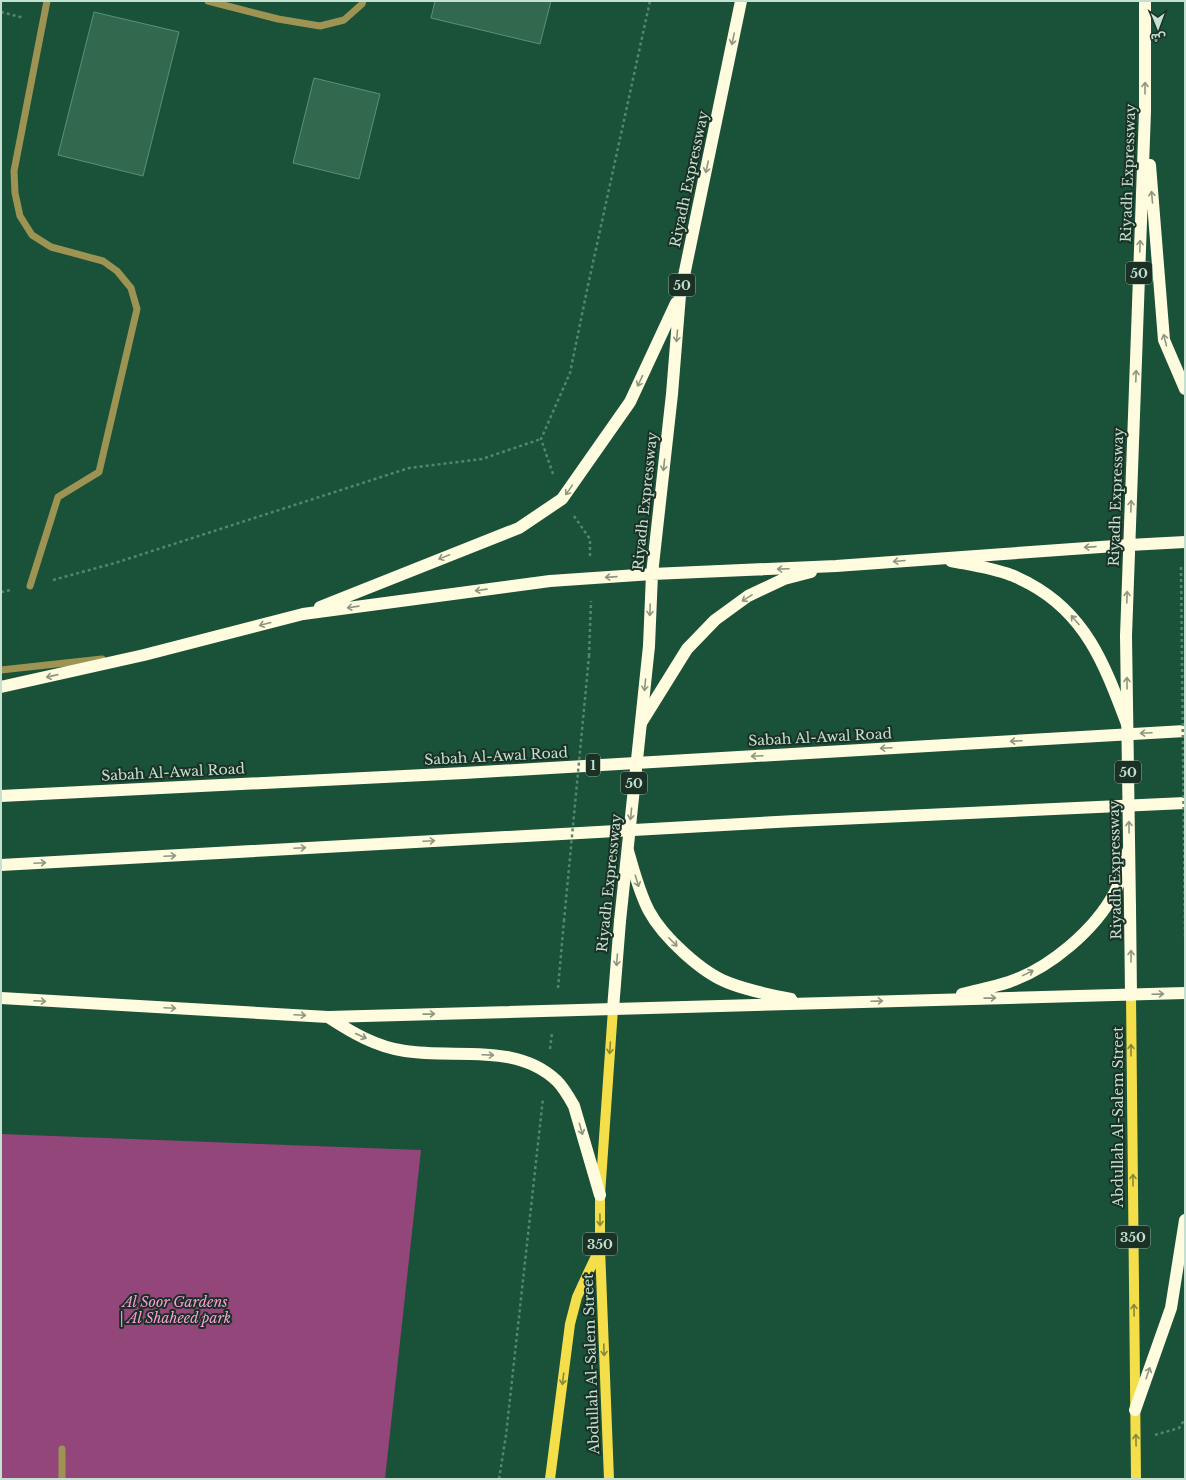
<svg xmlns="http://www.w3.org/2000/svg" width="1186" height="1480" font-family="'Libre Baskerville','Noto Sans Arabic',serif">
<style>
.green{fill:#92467a}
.building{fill:#32684e;stroke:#5b9175}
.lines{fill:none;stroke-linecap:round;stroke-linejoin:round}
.path{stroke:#57846f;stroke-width:2.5;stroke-dasharray:3 3;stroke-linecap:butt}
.minor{stroke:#9d9353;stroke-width:7}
.major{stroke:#f4df4a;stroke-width:10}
.highway{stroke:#fffbde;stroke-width:12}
.path-bridge{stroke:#57846f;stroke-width:2.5;stroke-dasharray:3 3;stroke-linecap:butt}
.highway-bridge{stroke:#fffbde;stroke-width:12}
.oneway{stroke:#8d9682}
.oneway2{stroke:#888838}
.labels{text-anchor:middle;stroke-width:4;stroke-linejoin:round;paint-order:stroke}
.shield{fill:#1b3126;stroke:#91ac9d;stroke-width:1}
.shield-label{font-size:13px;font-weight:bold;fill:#c4e0d0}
.street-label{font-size:14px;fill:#c4e0d0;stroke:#1b3126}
.park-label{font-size:14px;font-style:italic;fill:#f89dd8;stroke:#1b3126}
</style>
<rect width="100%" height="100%" fill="#195139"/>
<path class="green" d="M1,1134L421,1150L385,1479H1Z"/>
<path class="building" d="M435,1H551L540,44L431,18Z
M94,12L179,32L143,176L58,155Z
M314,78L380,94L359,179L293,163Z"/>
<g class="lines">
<path class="path" d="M1,12L24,18
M553,474L541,439L570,373L587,290L650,1
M574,516L590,539V556
M53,580L115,563L409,468L482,459L541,439
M1,592L11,590
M589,656L591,601
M558,988L564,921
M550,1049L552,1033
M1155,1435L1179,1428L1185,1419
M499,1479L506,1435L543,1098"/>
<path class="minor" d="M208,1L278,19L320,26L344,20L362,4L363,1
M30,586L58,497L99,472L137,309L131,288L117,271L103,261L51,247L32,235L20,216L15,193L14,171L47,1
M1,670L102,659
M62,1449V1479"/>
<path class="major" d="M1131,995L1136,1479
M550,1479L570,1324L577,1297L588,1273L599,1250
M609,1479L600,1248V1195L613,1009"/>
<path class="highway" d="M1150,165L1164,340L1185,389
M951,561C971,565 992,568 1011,575C1017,577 1024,581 1030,584C1087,615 1105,666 1127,724
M320,607L519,528L562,499L630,402L676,303
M1126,636L1145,111V1
M649,646L652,574L672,394L680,295L741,1
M1,687L144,655L303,614L550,581L652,574L836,566L1129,545L1185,542
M641,723L687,649L715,620L748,596L784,579L811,572
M1,796L464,773L1185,731
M628,851C634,871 639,892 649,911C663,937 702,973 729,983C750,991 770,995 791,999
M1,865L795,821L1185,803
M1130,907L1131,995
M962,994C977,990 994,987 1009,982C1050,968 1095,930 1115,892C1121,880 1124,864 1128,851
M1,998L328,1017L1185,993
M613,1009L620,921
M328,1017C351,1032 376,1047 405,1051C455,1059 517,1042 557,1081C564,1088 569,1097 574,1106L600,1195
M1135,1410L1171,1308L1185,1220"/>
<path class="path-bridge" d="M1181,567L1185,940
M564,921L589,656"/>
<path class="highway-bridge" d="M1126,636L1130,907
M620,921L649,646"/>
</g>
<defs><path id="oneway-shaft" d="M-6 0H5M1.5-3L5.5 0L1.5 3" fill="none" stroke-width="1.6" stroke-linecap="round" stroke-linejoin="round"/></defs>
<g class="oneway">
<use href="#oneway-shaft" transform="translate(733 39) rotate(102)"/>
<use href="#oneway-shaft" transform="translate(1145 88) rotate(-90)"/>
<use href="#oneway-shaft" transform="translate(707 167) rotate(102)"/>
<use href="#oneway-shaft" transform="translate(1152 197) rotate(-95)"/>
<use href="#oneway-shaft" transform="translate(1140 246) rotate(-88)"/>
<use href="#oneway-shaft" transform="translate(677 336) rotate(95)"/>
<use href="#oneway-shaft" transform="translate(1165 340) rotate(-104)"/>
<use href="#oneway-shaft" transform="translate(1136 376) rotate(-88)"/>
<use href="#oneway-shaft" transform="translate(640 381) rotate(115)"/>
<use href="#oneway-shaft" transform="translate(664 465) rotate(96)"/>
<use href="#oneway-shaft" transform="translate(569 490) rotate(125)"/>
<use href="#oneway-shaft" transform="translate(1131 506) rotate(-88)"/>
<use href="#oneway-shaft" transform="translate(1090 547) rotate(176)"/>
<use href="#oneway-shaft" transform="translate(444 557) rotate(158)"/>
<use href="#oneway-shaft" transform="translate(899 561) rotate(175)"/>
<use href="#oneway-shaft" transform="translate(783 569) rotate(178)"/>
<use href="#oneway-shaft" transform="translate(611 577) rotate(176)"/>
<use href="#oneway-shaft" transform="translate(481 590) rotate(172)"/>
<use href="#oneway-shaft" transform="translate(1127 597) rotate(-88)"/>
<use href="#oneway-shaft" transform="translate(747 598) rotate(148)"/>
<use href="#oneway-shaft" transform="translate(353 607) rotate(172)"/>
<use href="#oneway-shaft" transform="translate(650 610) rotate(92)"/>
<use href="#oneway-shaft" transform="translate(1075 620) rotate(-131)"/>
<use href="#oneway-shaft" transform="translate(265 624) rotate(165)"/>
<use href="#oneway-shaft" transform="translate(52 676) rotate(167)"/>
<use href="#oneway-shaft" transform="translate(1127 683) rotate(-91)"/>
<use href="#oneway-shaft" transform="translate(645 685) rotate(96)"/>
<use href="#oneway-shaft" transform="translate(1146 733) rotate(177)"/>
<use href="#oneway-shaft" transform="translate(1016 741) rotate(177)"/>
<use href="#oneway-shaft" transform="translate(886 748) rotate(177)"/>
<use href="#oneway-shaft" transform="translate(757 756) rotate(177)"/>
<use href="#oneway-shaft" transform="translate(631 814) rotate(96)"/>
<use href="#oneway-shaft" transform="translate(1129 827) rotate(-91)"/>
<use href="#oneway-shaft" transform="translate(429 841) rotate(-3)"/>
<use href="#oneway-shaft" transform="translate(300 848) rotate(-3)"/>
<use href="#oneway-shaft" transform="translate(170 856) rotate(-3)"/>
<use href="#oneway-shaft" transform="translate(40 863) rotate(-3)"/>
<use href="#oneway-shaft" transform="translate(637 881) rotate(73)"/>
<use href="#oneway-shaft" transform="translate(673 942) rotate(45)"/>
<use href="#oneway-shaft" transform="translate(1131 956) rotate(-90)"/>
<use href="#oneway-shaft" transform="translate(617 960) rotate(94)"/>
<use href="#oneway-shaft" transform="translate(1028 973) rotate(-26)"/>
<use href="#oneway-shaft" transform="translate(1158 994) rotate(-2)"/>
<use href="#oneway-shaft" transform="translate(990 998) rotate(-1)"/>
<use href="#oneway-shaft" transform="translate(40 1001) rotate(3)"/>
<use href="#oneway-shaft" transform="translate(877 1001) rotate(-2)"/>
<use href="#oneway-shaft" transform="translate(170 1008) rotate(3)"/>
<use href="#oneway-shaft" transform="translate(429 1014) rotate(-1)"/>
<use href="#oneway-shaft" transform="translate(300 1015) rotate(3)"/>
<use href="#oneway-shaft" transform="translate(361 1036) rotate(24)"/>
<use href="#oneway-shaft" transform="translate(488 1055) rotate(2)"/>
<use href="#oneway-shaft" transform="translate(581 1129) rotate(74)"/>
<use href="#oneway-shaft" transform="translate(1148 1373) rotate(-71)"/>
</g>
<g class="oneway2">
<use href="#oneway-shaft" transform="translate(610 1048) rotate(94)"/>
<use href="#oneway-shaft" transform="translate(1131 1050) rotate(-90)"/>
<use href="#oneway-shaft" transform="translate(1133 1180) rotate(-90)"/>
<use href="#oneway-shaft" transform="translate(600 1220) rotate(89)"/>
<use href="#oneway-shaft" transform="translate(1134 1310) rotate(-91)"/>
<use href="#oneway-shaft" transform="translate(604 1350) rotate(88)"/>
<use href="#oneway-shaft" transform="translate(563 1379) rotate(97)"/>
<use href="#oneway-shaft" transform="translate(1136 1440) rotate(-91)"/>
</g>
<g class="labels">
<g class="shield">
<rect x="1126" y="262" width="26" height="22" rx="3"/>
<rect x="669" y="274" width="26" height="22" rx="3"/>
<rect x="586" y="754" width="14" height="22" rx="3"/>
<rect x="1115" y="761" width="26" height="22" rx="3"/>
<rect x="621" y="772" width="26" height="22" rx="3"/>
<rect x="1116" y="1226" width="34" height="22" rx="3"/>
<rect x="583" y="1233" width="34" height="22" rx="3"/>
</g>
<g class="shield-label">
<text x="1139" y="278">50</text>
<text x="682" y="290">50</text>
<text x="593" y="770">1</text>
<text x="1128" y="777">50</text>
<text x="634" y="788">50</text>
<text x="1133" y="1242">350</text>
<text x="600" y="1249">350</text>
</g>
<g class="street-label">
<text transform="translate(1128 173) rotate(-88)" y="5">Riyadh Expressway</text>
<text transform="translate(689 179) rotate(-78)" y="5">Riyadh Expressway</text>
<text transform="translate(1116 497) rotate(-88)" y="5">Riyadh Expressway</text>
<text transform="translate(645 501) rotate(-84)" y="5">Riyadh Expressway</text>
<text transform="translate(820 737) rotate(-3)" y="5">Sabah Al-Awal Road</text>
<text transform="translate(496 756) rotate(-3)" y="5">Sabah Al-Awal Road</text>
<text transform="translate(173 772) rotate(-3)" y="5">Sabah Al-Awal Road</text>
<text transform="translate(1115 870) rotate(-91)" y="5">Riyadh Expressway</text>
<text transform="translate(609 883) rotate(-84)" y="5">Riyadh Expressway</text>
<text transform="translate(1118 1117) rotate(-90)" y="5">Abdullah Al-Salem Street</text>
<text transform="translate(591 1364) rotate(-92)" y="5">Abdullah Al-Salem Street</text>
</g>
<g class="park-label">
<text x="175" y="1307">Al Soor Gardens<tspan x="175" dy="16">| Al Shaheed park</tspan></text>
</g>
</g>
<rect width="1186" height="1480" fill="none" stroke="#c4e0d0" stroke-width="4"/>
<g transform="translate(1158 28) rotate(179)" stroke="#1b3126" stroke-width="3" paint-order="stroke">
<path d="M0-3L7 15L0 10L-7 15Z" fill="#c4e0d0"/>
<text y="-6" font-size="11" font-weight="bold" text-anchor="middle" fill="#c4e0d0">ش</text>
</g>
</svg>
